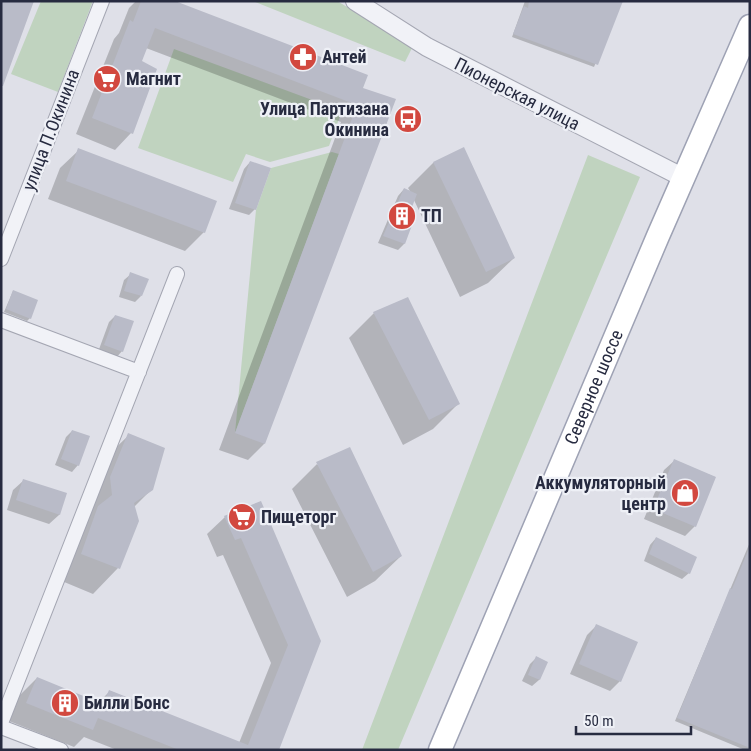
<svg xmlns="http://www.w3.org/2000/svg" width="751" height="751" font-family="'Roboto Condensed',sans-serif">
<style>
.green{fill:#c0d3bf}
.shadow{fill:#0003}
.building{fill:#b9bbc8}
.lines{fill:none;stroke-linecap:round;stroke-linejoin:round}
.minor-casing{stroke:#a4a6b2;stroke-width:16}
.tertiary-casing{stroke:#a4a6b2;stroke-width:20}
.primary-casing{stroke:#9ea2b4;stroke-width:25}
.minor{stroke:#f1f2f7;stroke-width:14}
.tertiary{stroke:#f1f2f7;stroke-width:18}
.primary{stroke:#fff;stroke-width:22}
.labels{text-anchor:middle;stroke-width:4.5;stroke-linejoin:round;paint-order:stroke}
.poi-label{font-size:18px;font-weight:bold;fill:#272b40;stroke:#eef0f6;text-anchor:start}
.street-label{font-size:18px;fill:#272b40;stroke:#eef0f6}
</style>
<rect width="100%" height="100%" fill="#dfe0e8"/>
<path class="green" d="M41,1H93L58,92L11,74Z
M253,1H337L413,46L405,62Z
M174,49L342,111L329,146L270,162L246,154L233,182L138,148Z
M332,152L339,154L235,433L256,210L271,168Z
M588,155L640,177L398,750H362Z"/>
<path class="shadow" d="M136,1H172L362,89L264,444L248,460L219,450L341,122L146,48L141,62L131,133L115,150L76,134L114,39L119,33L129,8Z
M525,1H621L594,67L512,37Z
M464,149L514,258L488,283L460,297L414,200L407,216L414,218L404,244L398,250L378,243L398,196L404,189L410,191L408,188L433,163Z
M79,150L204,232L185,251L48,199L60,168Z
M250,162L255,209L249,215L229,209L244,169Z
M131,274L141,296L135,302L119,297L124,280Z
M13,291L30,318L27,321L4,312Z
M374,313L458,404L433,429L403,445L349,338Z
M115,316L122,351L116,358L98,352L109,322Z
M72,431L78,465L72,472L55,465L66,437Z
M129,435L152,489L134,507L118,568L93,594L57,579L103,460Z
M674,461L715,477L695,526L685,536L644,519L664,470Z
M317,464L401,556L375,581L347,597L292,489Z
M23,481L65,494L59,515L49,524L7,510L13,490Z
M260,502L320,641L278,750H117L84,737L74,747L9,721L19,696L37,678L98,703L110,691L239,743L271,663L223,555L217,557L207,534L225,517Z
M656,538L689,573L682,579L644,561L650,545Z
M750,542V750H745L675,721Z
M596,626L620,681L610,691L570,674L587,635Z
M536,658L546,663L539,680L532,686L522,681L530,664Z"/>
<path class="building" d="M1,1H34L3,86H1Z
M141,1H175L368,75L363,88L396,99L265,444L235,433L357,105L155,28L142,61L157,69L133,134L92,118L130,20L133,22Z
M529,1H623L598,65L513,34L524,6L528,8Z
M464,147L515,258L486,272L433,162Z
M78,148L217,201L205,233L66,181Z
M250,161L271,168L256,210L235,203Z
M404,188L417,194L409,215L415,217L405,244L383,236Z
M130,272L149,279L142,296L124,291Z
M13,290L38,300L31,319L6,309Z
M408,297L460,404L429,420L373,312Z
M115,315L134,321L123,352L104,345Z
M72,430L90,436L79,466L61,459Z
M128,433L165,448L153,490L134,503L139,521L120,569L81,554L98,506L112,495L110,477Z
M350,447L402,556L373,572L316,462Z
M674,459L716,477L696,527L653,509Z
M23,479L67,493L60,515L16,500Z
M261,501L321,641L279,750H179L98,718L93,730L26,703L37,677L103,704L109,690L248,745L288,645L241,538L235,540L224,516Z
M656,537L697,557L690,574L649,554Z
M750,546V748L677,718L730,588L732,589Z
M596,624L638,642L621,682L579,664Z
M536,656L548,662L540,680L528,675Z"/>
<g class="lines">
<defs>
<path id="minor" d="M1,259L102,1
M1,320L139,372
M1,723L177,274
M1,727L61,750"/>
<path id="tertiary" d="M355,1L427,47L684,178"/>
<g id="primary">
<path id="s1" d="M440,750L658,236L750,26"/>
</g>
</defs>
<use href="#minor" class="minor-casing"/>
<use href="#tertiary" class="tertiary-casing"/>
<use href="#primary" class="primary-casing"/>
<use href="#minor" class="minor"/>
<use href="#tertiary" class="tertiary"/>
<use href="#primary" class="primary"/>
</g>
<defs>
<symbol id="pharmacy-disc" viewBox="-11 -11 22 22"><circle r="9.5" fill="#d2483f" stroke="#eef0f6"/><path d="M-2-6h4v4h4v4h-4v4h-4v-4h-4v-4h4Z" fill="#fff"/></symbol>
<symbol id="supermarket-disc" viewBox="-11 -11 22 22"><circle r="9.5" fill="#d2483f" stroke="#eef0f6"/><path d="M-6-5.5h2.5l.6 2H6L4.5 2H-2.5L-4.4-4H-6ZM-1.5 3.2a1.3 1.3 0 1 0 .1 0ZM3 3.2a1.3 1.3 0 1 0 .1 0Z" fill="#fff"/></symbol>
<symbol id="bus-disc" viewBox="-11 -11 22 22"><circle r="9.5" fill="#d2483f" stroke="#eef0f6"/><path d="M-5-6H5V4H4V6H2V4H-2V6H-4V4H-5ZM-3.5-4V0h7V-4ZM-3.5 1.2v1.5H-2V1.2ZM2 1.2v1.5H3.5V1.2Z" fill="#fff"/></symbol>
<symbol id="building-disc" viewBox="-11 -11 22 22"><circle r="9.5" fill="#d2483f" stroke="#eef0f6"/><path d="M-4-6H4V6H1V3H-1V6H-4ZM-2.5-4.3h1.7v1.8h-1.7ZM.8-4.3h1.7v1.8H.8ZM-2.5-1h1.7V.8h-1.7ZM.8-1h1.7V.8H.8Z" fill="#fff"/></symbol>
<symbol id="shop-disc" viewBox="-11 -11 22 22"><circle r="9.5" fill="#d2483f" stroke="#eef0f6"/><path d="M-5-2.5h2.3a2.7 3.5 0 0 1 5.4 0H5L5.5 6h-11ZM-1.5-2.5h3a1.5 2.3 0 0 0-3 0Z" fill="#fff"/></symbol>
</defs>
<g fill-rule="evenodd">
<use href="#pharmacy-disc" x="287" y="41" width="32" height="32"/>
<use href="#supermarket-disc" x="91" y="63" width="32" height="32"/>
<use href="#bus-disc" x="392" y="103" width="32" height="32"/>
<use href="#building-disc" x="386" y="200" width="32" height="32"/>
<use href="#shop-disc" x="669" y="477" width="32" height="32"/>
<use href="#supermarket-disc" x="226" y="501" width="32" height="32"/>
<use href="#building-disc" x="49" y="687" width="32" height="32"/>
</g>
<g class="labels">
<g class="poi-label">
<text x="322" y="63">Антей</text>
<text x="126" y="85">Магнит</text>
<text x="389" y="115" text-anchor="end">Улица Партизана<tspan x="389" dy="21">Окинина</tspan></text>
<text x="421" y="222">ТП</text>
<text x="666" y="489" text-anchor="end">Аккумуляторный<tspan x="666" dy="21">центр</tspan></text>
<text x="261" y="523">Пищеторг</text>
<text x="84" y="709">Билли Бонс</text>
</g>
<g class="street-label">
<text transform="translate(517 94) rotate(27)" y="6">Пионерская улица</text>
<text transform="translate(51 130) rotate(-69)" y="6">улица П.Окинина</text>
<text dy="6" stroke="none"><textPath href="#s1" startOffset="394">Северное шоссе</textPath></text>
</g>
</g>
<rect width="751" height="751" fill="none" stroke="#272b40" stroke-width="5"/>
<path d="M576 726v8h115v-8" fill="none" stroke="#272b40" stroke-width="2.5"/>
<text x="584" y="726" font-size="15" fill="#272b40" stroke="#eef0f6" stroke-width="4" paint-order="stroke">50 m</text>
</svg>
